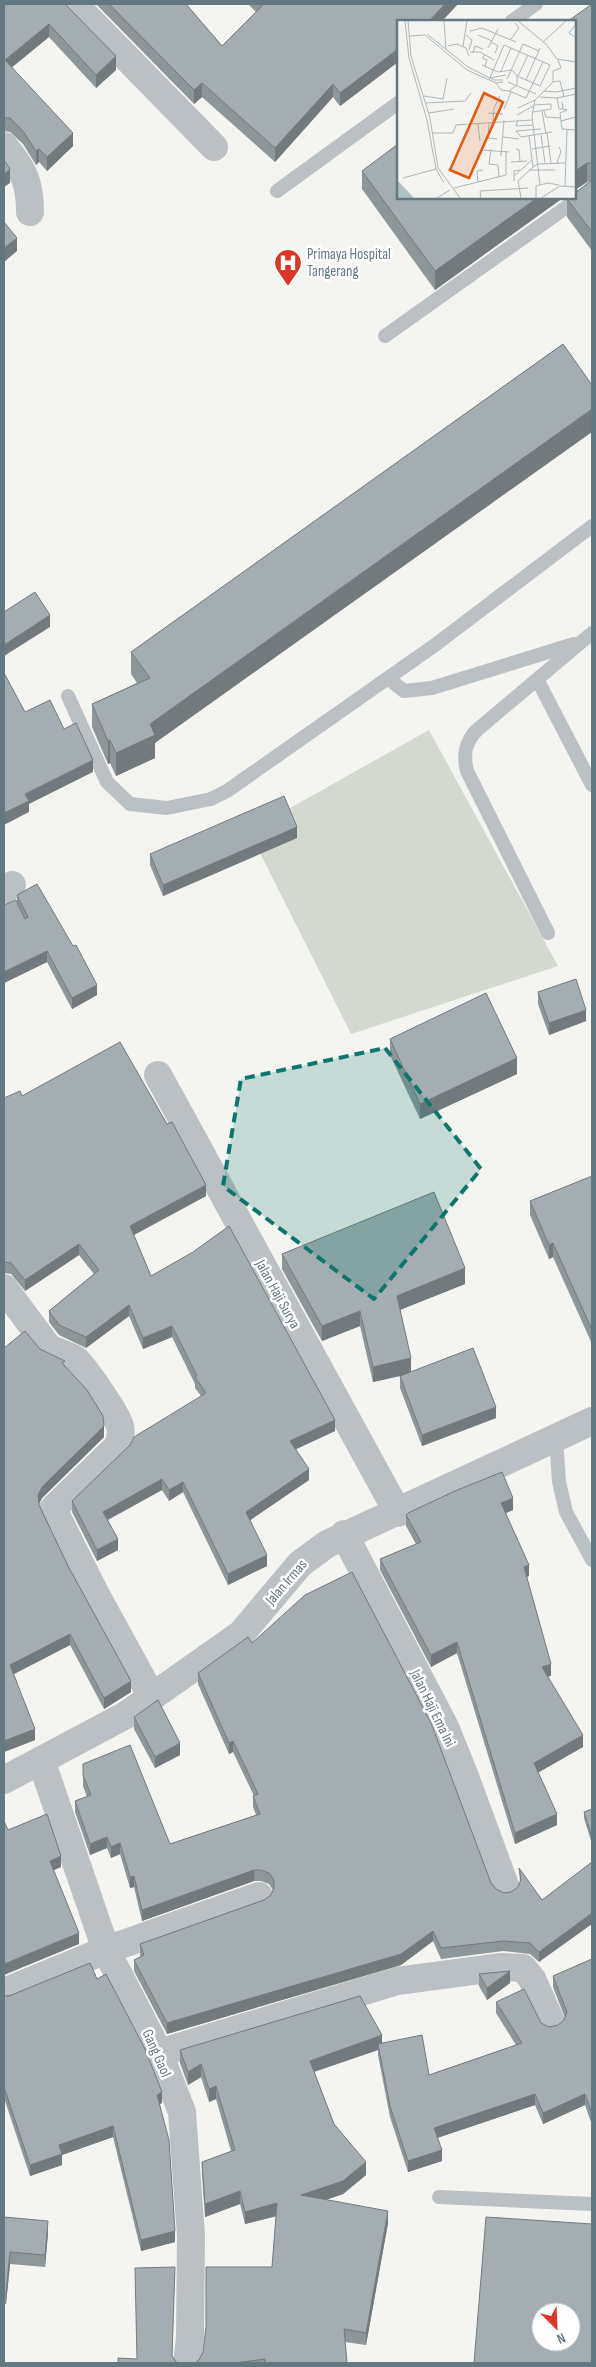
<svg xmlns="http://www.w3.org/2000/svg" width="596" height="2367" font-family="'Sofia Sans Condensed',sans-serif">
<style>
.green{fill:#d4d9d0}
.lines{fill:none;stroke-linecap:round;stroke-linejoin:round}
.lane{stroke:#bac0c3;stroke-width:14}
.street{stroke:#bac0c3;stroke-width:28}
.wall{fill:#8d9699}
.shaded-wall{fill:#737a7d}
.building{fill:#a4aeb2;stroke:#737a7d;fill-rule:evenodd}
.marked{fill:#0f766e;fill-opacity:0.2;stroke:#0f766e;stroke-width:4;stroke-dasharray:10 6;stroke-linejoin:round}
.labels{text-anchor:middle;stroke-width:5;stroke-linejoin:round;paint-order:stroke}
.poi-label{font-size:15px;fill:#647881;stroke:#fff;text-anchor:start}
.street-label{font-size:15px;fill:#647881;stroke:#fff}
.inset-road{fill:none;stroke:#adb7ba;stroke-width:1}
.view{fill:#e8590c;fill-opacity:0.15;stroke:#e8590c;stroke-width:2.5}
.inset-edge{fill:none;stroke:#647881;stroke-width:2.5}
</style>
<rect width="100%" height="100%" fill="#f4f4f0"/>
<path class="green" d="M429,730L558,966L351,1034L249,831Z"/>
<g class="lines">
<path class="lane" d="M512,21L536,4
M277,191L398,103
M385,336L592,189
M388,678L404,691L432,688L574,644
M538,681L592,785
M68,696L107,782L130,804L167,808L211,799L227,791L435,645L592,526
M548,933L467,771C463,755 465,742 477,730L592,633
M556,1439L559,1482L566,1512L592,1560
M439,2197L592,2204"/>
<path class="street" d="M74,4L214,147
M4,146C23,169 30,181 30,212
M4,890L12,885
M158,1075L398,1513
M4,1288L48,1347C56,1353 71,1355 76,1360C86,1370 116,1413 120,1426C122,1433 120,1438 119,1445L53,1509L95,1593L152,1697
M344,1534L445,1727L464,1774L506,1888
M41,1760L106,1950L159,2053L182,2112L191,2236L190,2338L187,2363
M4,1780L126,1715L241,1634L300,1564L327,1544L592,1421
M4,1992L106,1950L259,1896
M159,2053L397,1981L502,1967L523,1968L532,1979L551,2022"/>
</g>
<path class="wall" d="M4,4H65L116,70L96,88L49,37L12,67L73,146L47,171L39,162L36,165L23,144L10,132L4,131Z
M96,4H186L222,46L256,12L248,4H458L442,21H398V62L340,106L333,97L275,162L202,97L194,104Z
M592,4V251L567,217V199L590,181L587,182L575,190V21Z
M362,171L556,202L435,290L362,189Z
M563,344L155,743V758L116,776L110,763L108,764L92,727V704L137,683L131,674V652Z
M297,838L163,896L150,865V854Z
M17,895L97,995L72,1009L47,962L4,983L17,902Z
M538,992L586,1021L549,1035L538,1004Z
M390,1039L517,1074L420,1119L390,1055Z
M22,1096L206,1196L134,1235L151,1276L335,1431L296,1449L309,1480L250,1520L267,1566L228,1585L183,1492L169,1501L162,1490L108,1520L118,1550L97,1561L72,1512V1501L201,1396L195,1388V1384L172,1337L143,1349L129,1316L86,1348L59,1335L49,1322V1311L94,1274L79,1255L25,1291L11,1274L4,1273V1098Z
M592,1176V1344L553,1257L549,1259L530,1215V1201Z
M282,1254L465,1284L400,1310L411,1372L496,1418L422,1446L400,1388V1376H401L373,1382L360,1326L322,1341L282,1269Z
M40,1349L65,1366L104,1437L42,1498L39,1504L68,1566L131,1692L104,1709L70,1645L14,1674L35,1740L4,1752Z
M513,1510L506,1513L529,1576L526,1577L551,1676H548L583,1747L538,1772L557,1825L515,1844L457,1653L431,1667L380,1570V1559L416,1544L406,1526V1515Z
M252,1643L491,1883L496,1889L504,1893L511,1892L518,1887L520,1882L519,1868L542,1900L539,1962L530,1954L503,1951L441,1959L433,1941L401,1965L167,2034L134,1971V1960L141,1957L140,1955V1944L264,1900L271,1895L273,1890L269,1884L261,1881H254L142,1921L134,1887L130,1888L120,1854L111,1858L107,1848L90,1855L75,1812V1801L87,1797L83,1786V1764L170,1844L256,1815L253,1807V1796H254L233,1752L229,1754L198,1684V1673Z
M134,1717L180,1755L155,1768L134,1729Z
M592,1809V1844L584,1818V1812Z
M592,1959V2125L585,2105L543,2124L535,2105L437,2138L442,2161L408,2172L390,2117L378,2055V2050L314,2072L334,2124L366,2175L343,2194L326,2200L388,2223L366,2345L345,2342L347,2363H195L199,2360L272,2267L276,2216L245,2224L240,2204L205,2217L202,2174V2162L231,2151L216,2099L209,2102L201,2077L188,2085L180,2063V2050L382,2043L429,2075L516,2045L496,2013V2002L549,2027L558,2025L564,2020L565,2018L553,1987V1976Z
M479,1974L510,1983L487,2000L479,1986Z
M97,1979L162,2103L160,2104L175,2242L141,2251L113,2137L62,2155V2165L30,2176L4,2098V1996Z
M4,2217L48,2233L45,2267L10,2264L6,2304H4Z"/>
<path class="shaded-wall" d="M445,4H458L442,21H429Z
M49,24V37L5,73V60Z
M398,49V62L340,106V93Z
M116,56V70L96,88V75Z
M202,83V97L194,104V90Z
M333,84V97L275,162V148Z
M73,133V146L47,171V157Z
M39,149V162L36,165V151Z
M587,163V182L575,190V171Z
M10,169V183L4,187V174Z
M537,198H563L435,290V271Z
M17,238V251L4,262V248Z
M592,409V432L155,743V758L116,776V753L150,724Z
M50,615V627L4,656V645Z
M110,740V763L108,764V741Z
M93,760V772L29,804V812L4,825V813L25,794Z
M297,827V838L163,896V885Z
M47,951V962L4,983V972Z
M97,985V995L72,1009V998Z
M586,1010V1021L549,1035V1023Z
M517,1058V1074L420,1119V1104Z
M206,1185V1196L130,1237V1226Z
M553,1243V1257L549,1259V1245Z
M79,1244V1255L25,1291V1280Z
M465,1268V1284L397,1311V1296Z
M129,1305V1316L86,1348V1337Z
M360,1311V1326L322,1341V1326Z
M172,1326V1337L143,1349V1338Z
M411,1358V1373L373,1382V1367Z
M496,1407V1418L422,1446V1435Z
M335,1420V1431L290,1452V1441Z
M104,1426V1437L42,1498L38,1506V1495L42,1487Z
M309,1469V1480L246,1523V1512Z
M162,1479V1490L103,1522V1512Z
M183,1482V1492L169,1501V1490Z
M513,1498V1510L501,1515V1503Z
M118,1539V1550L97,1561V1550Z
M267,1555V1566L228,1585V1574Z
M529,1565V1576L524,1578V1567Z
M70,1634V1645L10,1676V1665Z
M457,1642V1653L431,1667V1655Z
M551,1664V1676L542,1678V1667Z
M131,1681V1692L104,1709V1698Z
M35,1729V1740L4,1752V1741Z
M583,1735V1747L534,1775V1763Z
M233,1741V1752L229,1754V1743Z
M180,1743V1755L155,1768V1757Z
M557,1814V1825L515,1844V1833Z
M107,1837V1848L90,1855V1844Z
M120,1843V1854L111,1858V1847Z
M61,1856V1867L50,1872V1861Z
M254,1870V1881L142,1921V1910Z
M134,1876V1887L130,1888V1877Z
M592,1913V1924L539,1962V1952Z
M433,1931V1941L401,1965L167,2034V2023Z
M79,1933V1944L4,1975V1964Z
M510,1971V1983L487,2000V1988Z
M382,2035V2048L378,2044V2050L310,2073V2061Z
M201,2064V2077L188,2085V2072Z
M216,2086V2099L209,2102V2089Z
M162,2092V2103L157,2105V2095Z
M535,2094V2105L434,2139V2128Z
M585,2094V2105L543,2124V2113Z
M113,2126V2137L62,2155V2165L30,2176V2165L59,2145Z
M442,2150V2161L408,2172V2161Z
M366,2162V2175L343,2194L301,2208V2195Z
M240,2191V2204L205,2217V2204Z
M277,2203V2216L245,2224V2212Z
M388,2211V2223L366,2345V2333Z
M48,2221V2233L45,2267V2255Z
M175,2231V2242L141,2251V2240Z
M10,2252V2264L6,2304V2293Z"/>
<path class="building" d="M4,4H65L116,56L96,75L49,24L5,60L73,133L47,157L39,149L36,151L23,131L10,118H4Z
M109,4H186L222,46L263,5L262,4H445L429,21H398V49L340,93L333,84L275,148L202,83L194,90Z
M592,4V163H587L575,171V21H568Z
M398,144V198H537L435,271L362,171Z
M4,160L10,169L4,174Z
M592,180V232L567,199L569,198H575V193Z
M4,222L17,238L4,248Z
M563,344L592,385V409L150,724L155,735L116,753L110,740L108,741L92,704L150,678L131,652Z
M35,592L50,615L4,645V612Z
M4,673L25,712L50,700L64,729L76,723L93,760L25,794L29,801L4,813Z
M284,796L297,827L163,885L150,854Z
M37,884L73,946L76,945L97,985L72,998L47,951L4,972V905L16,900L25,919L28,917L17,895Z
M576,979L586,1010L549,1023L538,992Z
M486,993L517,1058L420,1104L390,1039Z
M120,1042L167,1124L172,1122L206,1185L130,1226L151,1276L193,1252L229,1226L335,1420L290,1441L309,1469L246,1512L267,1555L228,1574L183,1482L169,1490L162,1479L103,1512L118,1539L97,1550L72,1501L130,1445L134,1437L206,1393L195,1377L197,1376L172,1326L143,1338L129,1305L86,1337L59,1325L49,1311L99,1270L79,1244L25,1280L11,1263L4,1262V1098L20,1091L22,1096Z
M592,1176V1330L553,1243L549,1245L530,1201Z
M434,1192L465,1268L397,1296L411,1358L373,1367L360,1311L322,1326L282,1254Z
M25,1331L40,1349L65,1361L62,1363L87,1390L103,1416L104,1426L42,1487L38,1495L39,1505L68,1566L131,1681L104,1698L70,1634L10,1665L35,1729L4,1741V1348Z
M473,1348L496,1407L422,1435L400,1376Z
M502,1472L513,1498L501,1503L529,1565L524,1567L551,1664L542,1667L583,1735L534,1763L557,1814L515,1833L457,1642L431,1655L380,1559L421,1542L406,1515L408,1513L455,1491Z
M352,1572L431,1723L491,1883L496,1889L504,1893L511,1892L518,1887L521,1879L519,1868L542,1900L592,1862V1913L539,1952L530,1943L503,1941L441,1948L433,1931L401,1954L167,2023L134,1960L144,1955L140,1944L264,1900L271,1895L274,1888V1880L269,1873L261,1870H254L142,1910L134,1876L130,1877L120,1843L111,1847L107,1837L90,1844L75,1801L91,1795L83,1775V1764L130,1745L170,1844L260,1814L253,1796L258,1794L233,1741L229,1743L198,1673L248,1637L252,1643L305,1595Z
M158,1700L180,1743L155,1757L134,1717Z
M592,1809V1837L584,1812Z
M47,1814L61,1856L50,1861L79,1933L4,1964V1821L8,1830Z
M592,1959V2114L585,2094L543,2113L535,2094L434,2128L442,2150L408,2161L390,2106L378,2044L422,2035L429,2075L522,2043L496,2002L524,1989L541,2023L549,2027L558,2025L564,2020L567,2012L553,1976Z
M90,1963L97,1979L106,1974L145,2049L162,2092L157,2095L169,2140L175,2231L141,2240L113,2126L59,2145L62,2154L30,2165L4,2087V1996H9Z
M510,1971L487,1988L479,1974Z
M360,1996L382,2035L310,2061L334,2124L366,2162L343,2181L301,2195L388,2211L366,2333L344,2329L347,2363H265V2359L235,2363H195L199,2360L203,2352L206,2327V2267H272L277,2203L245,2212L240,2191L205,2204L202,2162L235,2150L216,2086L209,2089L201,2064L188,2072L180,2050Z
M4,2217L48,2221L45,2255L10,2252L6,2293L4,2292Z
M486,2217L592,2224V2363H474ZM541,2312H571V2342H541Z
M175,2267L172,2356L177,2363H179H118V2358L137,2359L135,2268Z"/>
<path class="marked" d="M385,1048L481,1169L374,1299L223,1186L241,1079Z"/>
<defs>
<symbol id="hospital-pin" viewBox="-11 -11 22 30"><path d="M0 17L-7.5 6A9.5 9.5 0 1 1 7.5 6Z" fill="#df3526" stroke="#fff"/><path d="M-5-5h3v3.5h4V-5h3V5h-3V1.5h-4V5h-3Z" fill="#fff"/></symbol>
</defs>
<g fill-rule="evenodd">
<use href="#hospital-pin" x="272" y="247" width="32" height="43"/>
</g>
<g class="labels">
<g class="poi-label">
<text x="307" y="259">Primaya Hospital<tspan x="307" dy="17">Tangerang</tspan></text>
</g>
<g class="street-label">
<text transform="translate(278 1294) rotate(61)" y="5">Jalan Haji Surya</text>
<text transform="translate(286 1582) rotate(-49)" y="5">Jalan Irmas</text>
<text transform="translate(433 1708) rotate(64)" y="5">Jalan Haji Ema Ini</text>
<text transform="translate(157 2053) rotate(66)" y="5">Gang Gaol</text>
</g>
</g>
<g transform="translate(397 20)">
<rect width="179" height="179" fill="#f4f4f0"/>
<path d="M0,161L2,162L17,178H0Z" fill="#b2c2c4"/>
<path class="inset-road" d="M8,1L12,38L30,100L39,149L47,163M11,1L14,36L33,98L41,148L63,178M47,1L49,29M121,1L149,24L160,39L179,42M179,4L172,13L179,18M73,11L85,8L119,22M30,14L71,47L97,60H106M28,15L70,50L99,63L106,62M69,15L75,20L72,30M81,15L95,21M13,16L28,15M114,19L122,8L118,3M94,22L101,26L98,33M146,22L169,1M51,26L60,24L69,28L72,36M66,26L70,1M91,28L101,9M73,32H83L97,40M76,33L78,26L86,29M88,35L85,38L90,40L88,46M85,45L101,52L115,50L120,56V65L112,71L104,70L99,63M104,51L114,28M121,56L131,35M93,58L109,55M110,59L126,24L142,31M92,60L107,25L153,45L143,66L120,56M129,60L143,28M111,62L139,74M156,62L163,61L167,77M112,71L129,78L146,42M147,71L159,72L179,68M27,76L46,79L50,58M143,77L160,78L179,74M160,78L162,89H166M165,82L166,89L170,90L163,93L165,109L179,110M29,83L68,81L74,73M121,88L138,80M107,89L114,72M145,91L149,114M147,91L149,97L163,98M136,92L154,89V84L137,85M32,93L57,89M91,93L106,94M120,95L136,86M121,100L119,106L136,105M96,101L97,88L103,76M164,101L179,97M92,102L91,118L100,119M81,104L83,121M119,111L124,117L155,112M119,111L144,109M36,113H56L59,105L135,100M150,113L154,143M144,115L148,143M132,116L136,147M106,117L122,119M94,129L92,144L101,145L102,157M119,129L122,130L123,142M135,129L153,126M85,130L112,132M104,136L107,100M114,142L130,141M160,143L164,131L162,127M132,150H158M117,156L135,140M6,158L39,149M117,161V151L123,150M81,162L80,151L86,150M143,165L135,96L138,80L156,62V51L164,48L161,40M168,166L170,110M57,168L109,155V132M40,178L53,170M84,178L83,171L131,168M124,178L121,161L136,147L141,144L168,143M139,178V166L151,163L162,165M144,178L163,166L179,167"/>
<path class="view" d="M87,73L106,82L72,158L53,150Z"/>
<rect width="179" height="179" class="inset-edge"/>
</g>
<rect width="596" height="2367" fill="none" stroke="#647881" stroke-width="10"/>
<g transform="translate(556 2327) rotate(156)"><circle r="24" fill="#ffffff" stroke="#c1c9cd"/>
<path d="M0-4L9 19L0 12L-9 19Z" fill="#df3526"/>
<text y="-8" font-size="14" font-weight="bold" text-anchor="middle" fill="#647881">N</text>
</g>
</svg>
